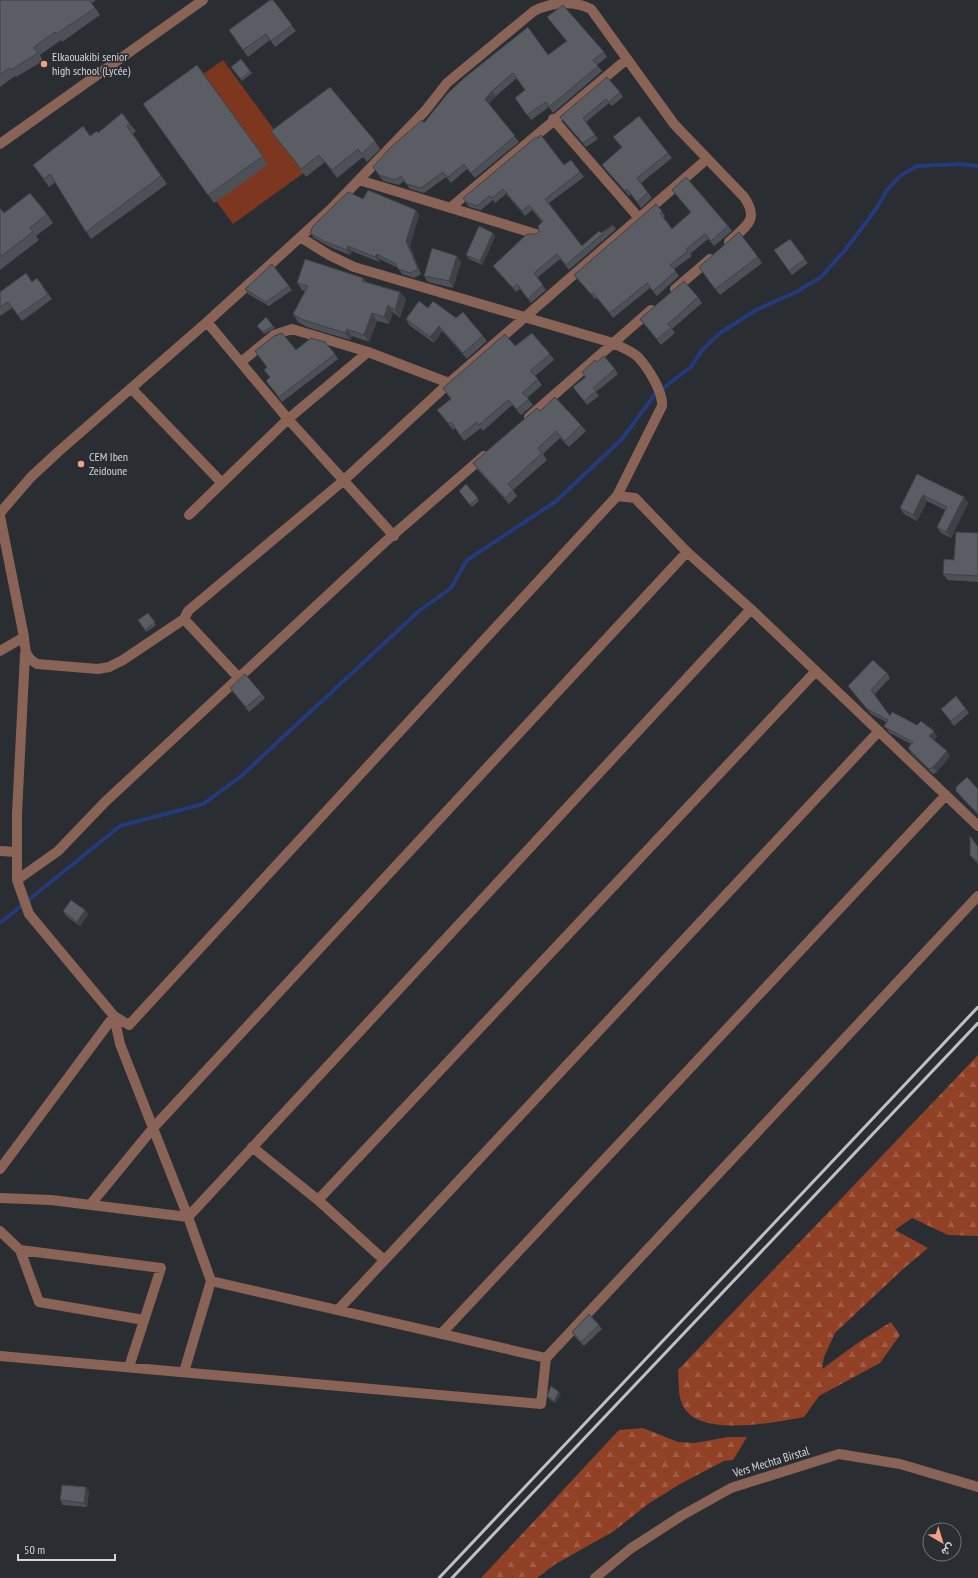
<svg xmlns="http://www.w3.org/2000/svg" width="978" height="1578" font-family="'PT Sans Narrow',Vazirmatn,sans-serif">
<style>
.grass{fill:#7e371f}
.forest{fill:url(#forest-firs)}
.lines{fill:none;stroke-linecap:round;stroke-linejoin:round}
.stream{stroke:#233a7c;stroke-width:4}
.minor{stroke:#886356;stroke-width:10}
.rail{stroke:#bec0c4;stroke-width:3}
.wall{fill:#4d5056}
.shaded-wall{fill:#3f4146}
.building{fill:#5a5d64;stroke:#3f4146}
.poi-dot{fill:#f39f83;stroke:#2a2d32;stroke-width:1.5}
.labels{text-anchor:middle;stroke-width:3.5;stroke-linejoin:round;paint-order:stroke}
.poi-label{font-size:12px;fill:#d4d6da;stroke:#2a2d32;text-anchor:start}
.street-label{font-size:12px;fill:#d4d6da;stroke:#2a2d32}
</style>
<defs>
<pattern id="forest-firs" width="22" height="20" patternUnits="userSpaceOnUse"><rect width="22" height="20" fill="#914125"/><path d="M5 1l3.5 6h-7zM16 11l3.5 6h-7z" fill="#a05c44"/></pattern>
</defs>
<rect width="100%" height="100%" fill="#2a2d32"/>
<path class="grass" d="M223,60L305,172L233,224L151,111Z"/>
<path class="forest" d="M978,1055V1236L948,1235L912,1218L895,1230L928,1248L902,1270L835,1333L824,1357L822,1369L859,1342L891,1322L900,1335L880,1363L819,1396L804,1417C776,1422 692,1440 681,1401C678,1392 679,1380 678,1370Z
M643,1428L678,1442L695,1443L728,1437H747L733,1460L724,1461L680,1484L648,1504L614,1531L554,1565L537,1578H481L619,1430Z"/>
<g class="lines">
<path class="stream" d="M0,923L120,826L203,804L240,777L419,611L451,588L467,560L555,502L622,439L655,394L691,367L702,350L720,333L756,310L796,292L821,277L846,249L876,209L887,190L900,176L917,166L961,164L978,166"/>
<path class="minor" d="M553,119L639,218
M0,144L203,0
M359,180L536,234
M450,208L627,59
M300,237L329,255L354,267L613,343C621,347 632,351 638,357C648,368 663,391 662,406L617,496
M675,289L710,259
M207,322L288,419L394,536
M241,362L274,335L292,329L368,352L449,383
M131,388L221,482
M529,417L651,310
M0,513L31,477L58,452L207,322L330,210L425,111L447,83L534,11C552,2 573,0 591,9L674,124L744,197C760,220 746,226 729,242
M189,515L288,419L368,352
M0,516L24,637L0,651
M184,619L239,678
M24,637C25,650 25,657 37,664L98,669L109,667L123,660L184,619L188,611L343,481L449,383L707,159
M25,654L17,814V880L29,914L114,1016L129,1025L617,496L635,498L687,552L754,612L978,826
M0,851L17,852
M17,880L58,851L105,802L385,542L484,456
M252,1147L318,1200L815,672
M0,1169L114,1016L120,1044L188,1217L751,609
M0,1198L51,1200L188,1217L211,1281
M318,1200L384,1260
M90,1205L154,1127L687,552
M0,1231L20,1250L161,1268L129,1367
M20,1250L39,1302L144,1320
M338,1310L879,731
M441,1334L946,795
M0,1356L541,1404L546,1358L978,896
M184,1372L211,1281L546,1358
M595,1578L630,1549L681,1516L731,1488L839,1454L900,1464L978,1487"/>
<path class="rail" d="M439,1578L978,1007
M452,1578L978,1023"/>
</g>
<path class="wall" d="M0,0H96L92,3L100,15L62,42L61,40L40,55L43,61L16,77L15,76L0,87Z
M273,0L296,31L275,47L270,40L248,57L229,30Z
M547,17L604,52L607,57L597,65L602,71L553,113L549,107L531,120L515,98L525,90L517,78L496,96L489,104L519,142L475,178L467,169L451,183L446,177L424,193L410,189L404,181L399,185L383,181L373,167L424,123L447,94L548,55L566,41Z
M241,59L252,73L242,81L231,67Z
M197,65L268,165L214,203L143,104Z
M620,92L623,97L612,106L609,103L586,122L598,139L586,147L560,117Z
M130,124L136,131L133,134L167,184L91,239L55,182L49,187L33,165L90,136L98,133Z
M271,131L375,141L380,149L367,162L363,157L337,178L325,162L306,177Z
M613,137L668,153L672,158L641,183L652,198L641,208L631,194L629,196L606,170L602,165L622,148Z
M571,160L584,177L549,203L582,246L601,233L613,225L616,229L569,270L560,259L537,278L546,290L531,303L520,289L516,292L496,270L493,266L537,234L539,231L542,222L532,210L525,216L506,194L495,203L493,200L481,210L469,207L463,198L564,165Z
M672,190L728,226L732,231L714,246L708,239L690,254L692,256L674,269L679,276L657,296L650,288L613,318L597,298L595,299L574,275L656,204L665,216L663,218L672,229L691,213Z
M363,199L416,210L419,215L410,246L421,274L414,278L402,274L398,268L380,259L379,262L352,251L350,255L330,247L314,238L310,233Z
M0,208L4,213L47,214L53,223L36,236L39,240L0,270Z
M493,233L495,237L482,265L469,259L466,255Z
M790,239L808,263L792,275L774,250Z
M758,257L762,263L720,295L699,267Z
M461,262L453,288L428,282L424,276Z
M37,278L52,299L22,321L12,308L0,316V292L32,282Z
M363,278L367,282L400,292L406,299L400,318L393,312L389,324L377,321L369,342L352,336L350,340L307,327L298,322L293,314L305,291L302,290L297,283Z
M289,286L292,290L269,306L248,294L245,289Z
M698,297L702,303L672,329L675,333L661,345L640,319Z
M428,308L456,318L483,336L487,341L467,359L442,331L434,343L409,325L406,319Z
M257,326H273L275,328L264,334Z
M515,346L550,354L554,360L535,376L542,385L527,398L533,405L521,415L512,405L483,431L481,428L464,441L455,428L453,430L437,410Z
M296,350L335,354L338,359L282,402L266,381L270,378L264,370L267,367L255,351Z
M597,362L615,369L618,374L596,392L599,396L587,405L573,387L585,377L582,372Z
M540,411L581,425L586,431L569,447L560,438L543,454L547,460L513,490L517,496L509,504L478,470L473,463Z
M917,474L964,497L968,503L951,538L941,533L937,527L945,510L927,501L917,521L904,514L900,508Z
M466,484L479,501L472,507L459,491Z
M978,533V582L948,580L943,574L954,560Z
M148,613L156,625L146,632L138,620Z
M887,673L890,678L874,695L890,716L937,736L934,740L950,756L937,772L933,774L911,753L908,748L911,744L890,733L888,731L884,726L886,722L871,714L848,686Z
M230,688L262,694L265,698L249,712Z
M941,709H966L969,713L954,726Z
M978,789V815L960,796L956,791Z
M978,847V864L974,860L970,855Z
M85,910L88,914L80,926L66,916L63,911Z
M599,1325L602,1329L584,1346L575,1337L572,1332Z
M561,1394L555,1403L548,1398L547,1396Z
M89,1491L87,1507L63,1505L60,1500Z"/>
<path class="shaded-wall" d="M492,91L496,96L489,104L485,99Z
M416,210L419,215L410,246L421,274L418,269L406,241Z
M493,233L495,237L482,265L480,261Z
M348,246L352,251L350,255L347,250Z
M377,254L380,259L379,262L375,257Z
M457,256L461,262L453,288L449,281Z
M363,278L369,285L362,281Z
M400,292L406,299L400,318L395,310Z
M388,305L393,312L389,324L384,317Z
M372,313L377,321L369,342L364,335Z
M439,326L442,331L434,343L430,337Z
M347,329L352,336L350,340L345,333Z
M923,495L927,501L917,521L913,515Z
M964,497L968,503L951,538L946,532Z
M934,731L937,736L933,741L929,736Z
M947,751L950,756L937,772L933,767Z
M85,910L88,914L80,926L77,922Z
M559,1392L561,1394L555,1403L554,1401Z
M86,1487L89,1491L87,1507L84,1503Z"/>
<path class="building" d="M0,0H89L95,8L56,34L55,32L34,47L38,53L11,70L9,68L0,75Z
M270,0H273L292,25L271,41L266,34L243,50L229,30Z
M563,5L604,52L593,60L598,66L549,107L546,102L527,115L515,98L525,90L513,73L492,91L485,99L515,136L471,173L464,164L448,177L443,172L421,188L406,184L401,176L395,180L379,175L373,167L390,148L422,120L424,123L447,94L464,78L528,27L548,55L567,41L547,17Z
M241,59L250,71L241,79L231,67Z
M197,65L263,156L208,195L143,104Z
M607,77L620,92L609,102L606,99L583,118L595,135L583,143L560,117Z
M330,87L375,141L362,154L358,149L332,170L319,155L301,169L271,131Z
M122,113L130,124L127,126L161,176L86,232L50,174L44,179L33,165L83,126L90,136L97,131L98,133Z
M639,116L668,153L637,178L648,193L637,202L627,189L625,191L602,165L622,147L613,137Z
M541,135L564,165L571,160L580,172L545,199L582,246L599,231L601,233L613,225L566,265L557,254L534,273L543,285L528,299L517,284L513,288L493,266L527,234H537L539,231L538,226L543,221L529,205L522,211L503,189L492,198L489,196L477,206L466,202L463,198L536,137L537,138Z
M686,177L728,226L711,241L705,234L686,249L688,251L670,265L676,271L653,291L647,283L610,313L593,293L591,294L574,275L656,204L662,211L660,213L672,229L691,212L672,190Z
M368,190L416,210L406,241L418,269L410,273L398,269L396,264L377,254L375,257L348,246L347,250L326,242L310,233L313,226L348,192L363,199Z
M30,193L47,214L30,228L33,232L0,257V208L4,213Z
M479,226L493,233L480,261L466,255Z
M739,232L758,257L715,289L699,267Z
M790,239L805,259L789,271L774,250Z
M432,248L457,256L449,281L424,276Z
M305,259L363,278L362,281L400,292L395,310L388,305L384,317L372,313L364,335L347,329L345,333L301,319L293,314L308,286L297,283Z
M272,264L289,286L266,302L245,289Z
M26,273L32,282L37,278L48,294L18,315L8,302L0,307V292Z
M684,281L698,297L668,324L671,328L657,339L640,319Z
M419,301L428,308L433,301L456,318L463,312L483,336L463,353L439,326L430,337L406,319Z
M266,317L273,326L263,332L257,326Z
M282,333L296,350L311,338L325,342L335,354L279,397L266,381L270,377L264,370L267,367L255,351L274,336Z
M532,333L550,354L530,371L538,379L522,393L529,399L517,409L508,400L479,425L477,422L460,435L451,422L449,424L437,410L451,399L443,388L505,334L515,346Z
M604,356L615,369L593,388L596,391L584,401L573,387L586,377L582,372L595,360L597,362Z
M555,397L581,425L565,441L556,431L538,448L542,453L508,484L513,490L505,498L473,463L537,408L540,411Z
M917,474L964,497L946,532L937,527L947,507L923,495L913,515L900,508Z
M466,484L478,498L470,505L459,491Z
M956,532L978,533V576L943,574L944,559L954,560Z
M148,613L155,622L145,630L138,620Z
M873,660L887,673L871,690L890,716L892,712L917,725L921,721L934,731L929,736L947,751L933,767L929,769L908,748L913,742L886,728L884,726L888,720L867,709L848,686Z
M245,674L262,694L246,707L230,688Z
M956,696L966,709L951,721L941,709Z
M967,777L978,789V814L956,791V787Z
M970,836L978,847V862L970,855Z
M71,900L85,910L77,922L63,911Z
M589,1314L599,1325L581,1342L572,1332Z
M551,1386L559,1392L554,1401L547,1396Z
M62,1485L86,1487L84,1503L60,1500Z"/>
<g class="poi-dot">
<circle cx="44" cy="64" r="4"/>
<circle cx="81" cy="464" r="4"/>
</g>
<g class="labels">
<g class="poi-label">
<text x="52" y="61">Elkaouakibi senior<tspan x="52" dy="14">high school (Lycée)</tspan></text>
<text x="89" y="461">CEM Iben<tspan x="89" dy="14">Zeidoune</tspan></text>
</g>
<g class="street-label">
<text transform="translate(771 1462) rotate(-17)" y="4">Vers Mechta Birstal</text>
</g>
</g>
<g transform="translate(942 1542) rotate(142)"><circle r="19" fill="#2a2d32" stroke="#6e7175"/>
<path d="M0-3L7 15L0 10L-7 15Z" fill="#f39f83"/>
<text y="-6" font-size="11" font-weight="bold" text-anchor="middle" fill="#d4d6da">ش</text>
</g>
<path d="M18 1554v6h97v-6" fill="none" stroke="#d4d6da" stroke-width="2"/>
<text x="24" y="1554" font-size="12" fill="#d4d6da" stroke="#2a2d32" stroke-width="3" paint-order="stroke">50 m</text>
</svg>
